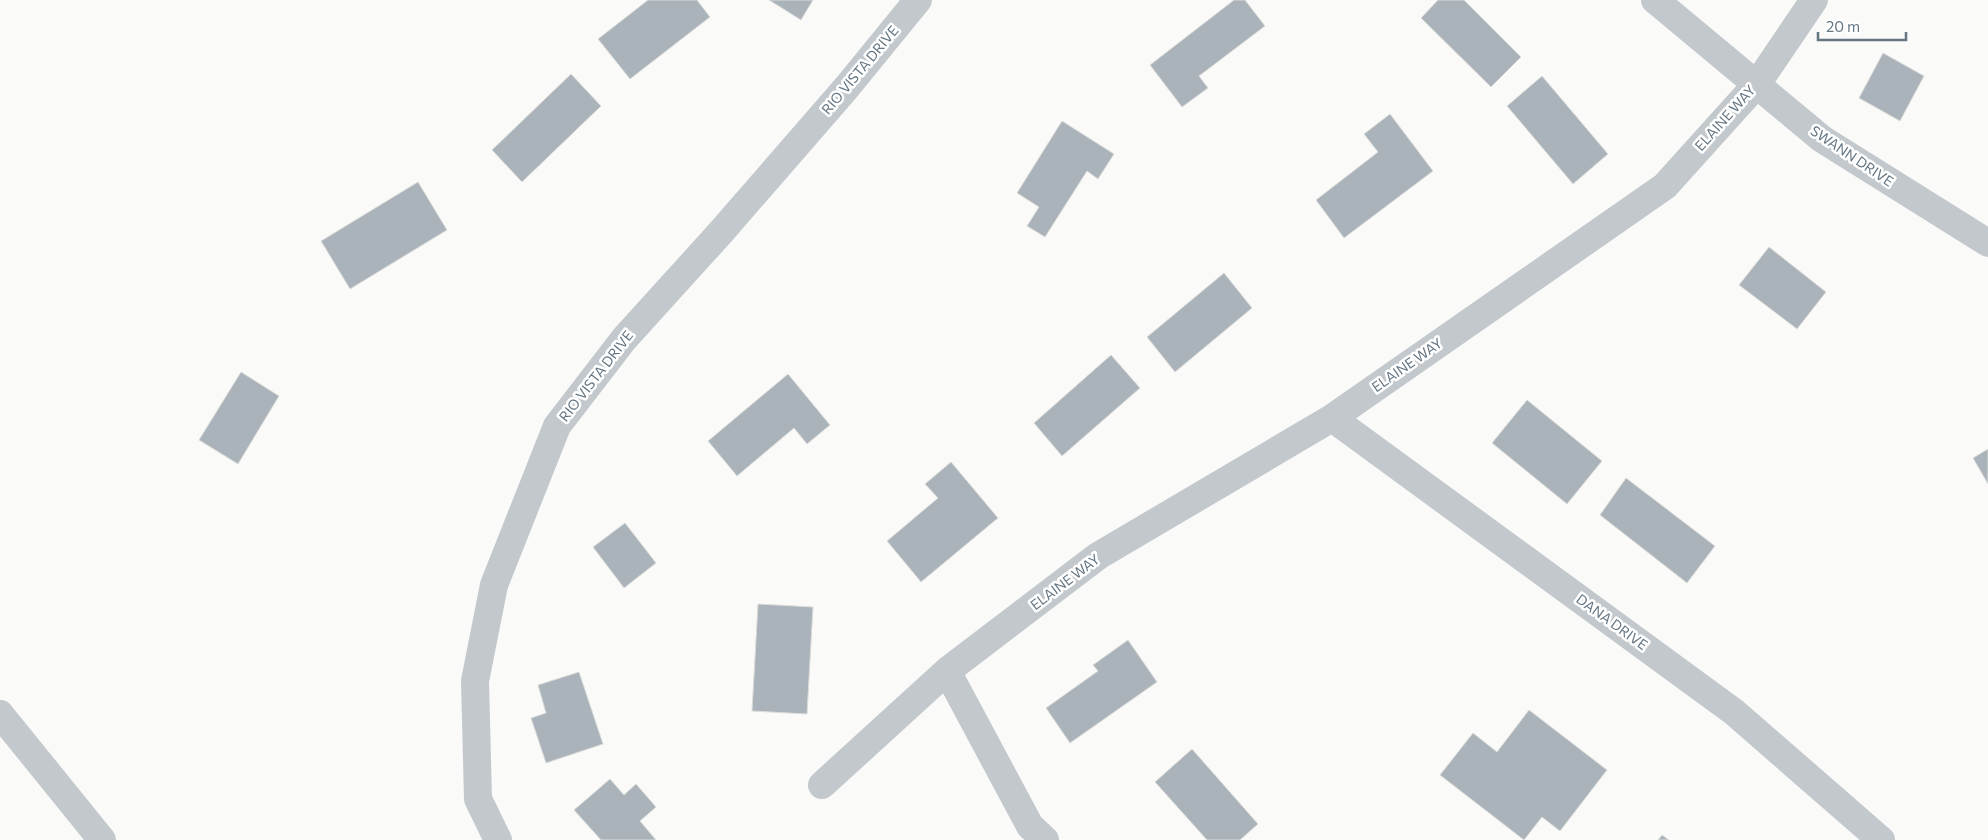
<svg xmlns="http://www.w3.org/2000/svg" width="1988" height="840" font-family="Commissioner,sans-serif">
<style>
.building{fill:#aab3b9;stroke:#dcdcda}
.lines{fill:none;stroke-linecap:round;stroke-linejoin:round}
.street{stroke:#c3c8cc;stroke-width:28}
.labels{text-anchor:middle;stroke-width:5;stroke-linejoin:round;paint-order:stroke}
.street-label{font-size:14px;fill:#657683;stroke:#fff}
</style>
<rect width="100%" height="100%" fill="#fafaf8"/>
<path class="building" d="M648,0H697L710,17L630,79L598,39Z
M769,0H813L801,20Z
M1234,0H1245L1265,26L1199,76L1208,88L1182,107L1150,65Z
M1438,0H1464L1521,57L1491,87L1421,18Z
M1883,53L1924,76L1900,121L1859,98Z
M571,74L601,106L522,182L492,150Z
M1542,76L1608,154L1573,184L1507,106Z
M1390,114L1433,171L1344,238L1316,200L1378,152L1364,134Z
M1062,121L1114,154L1098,179L1087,171L1045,237L1027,226L1039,207L1017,193Z
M418,182L447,230L350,289L321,241Z
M1769,247L1826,292L1797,329L1739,285Z
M1224,273L1252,308L1175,372L1147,337Z
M1111,355L1140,388L1062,456L1034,423Z
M241,372L279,396L238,464L199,440Z
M788,374L830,425L807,444L794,428L737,476L708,441Z
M1527,400L1602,461L1567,504L1492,443Z
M1988,449V484L1973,458Z
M951,462L998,518L921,582L887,541L938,498L925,484Z
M1626,478L1715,546L1687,583L1600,515Z
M625,523L656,563L624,588L593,547Z
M758,604L813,607L807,714L752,711Z
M1128,640L1157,682L1070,743L1046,708L1098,671L1093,665Z
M579,672L603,744L546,763L531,718L546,713L538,685Z
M1529,710L1607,770L1560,831L1542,817L1524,840L1440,775L1473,733L1497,752Z
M1192,749L1258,824L1240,840H1207L1155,782Z
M610,779L624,795L636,784L656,807L640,821L656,840H601L574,810Z
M1662,835L1669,840H1658Z"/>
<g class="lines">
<path class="street" d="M1655,0L1822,139L1988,243
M1332,418L1734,712L1881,840
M947,671L1030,826L1045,840
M0,714L102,840
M822,785L947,671L1098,556L1332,418L1665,186L1757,84L1814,0
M498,840L478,799L475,681L494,585L557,426L624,339L721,232L847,87L918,0"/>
</g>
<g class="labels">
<g class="street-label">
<text transform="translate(860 70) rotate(-50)" y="5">RIO VISTA DRIVE</text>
<text transform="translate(1725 118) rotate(-48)" y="5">ELAINE WAY</text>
<text transform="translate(1852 156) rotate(34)" y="5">SWANN DRIVE</text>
<text transform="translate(1407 365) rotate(-35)" y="5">ELAINE WAY</text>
<text transform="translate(596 376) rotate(-52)" y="5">RIO VISTA DRIVE</text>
<text transform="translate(1065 582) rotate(-37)" y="5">ELAINE WAY</text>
<text transform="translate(1612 622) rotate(36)" y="5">DANA DRIVE</text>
</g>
</g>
<path d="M1818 32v8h88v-8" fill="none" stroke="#657683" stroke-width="2.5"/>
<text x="1826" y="32" font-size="15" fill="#657683" stroke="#ffffff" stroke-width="4" paint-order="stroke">20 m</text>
</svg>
